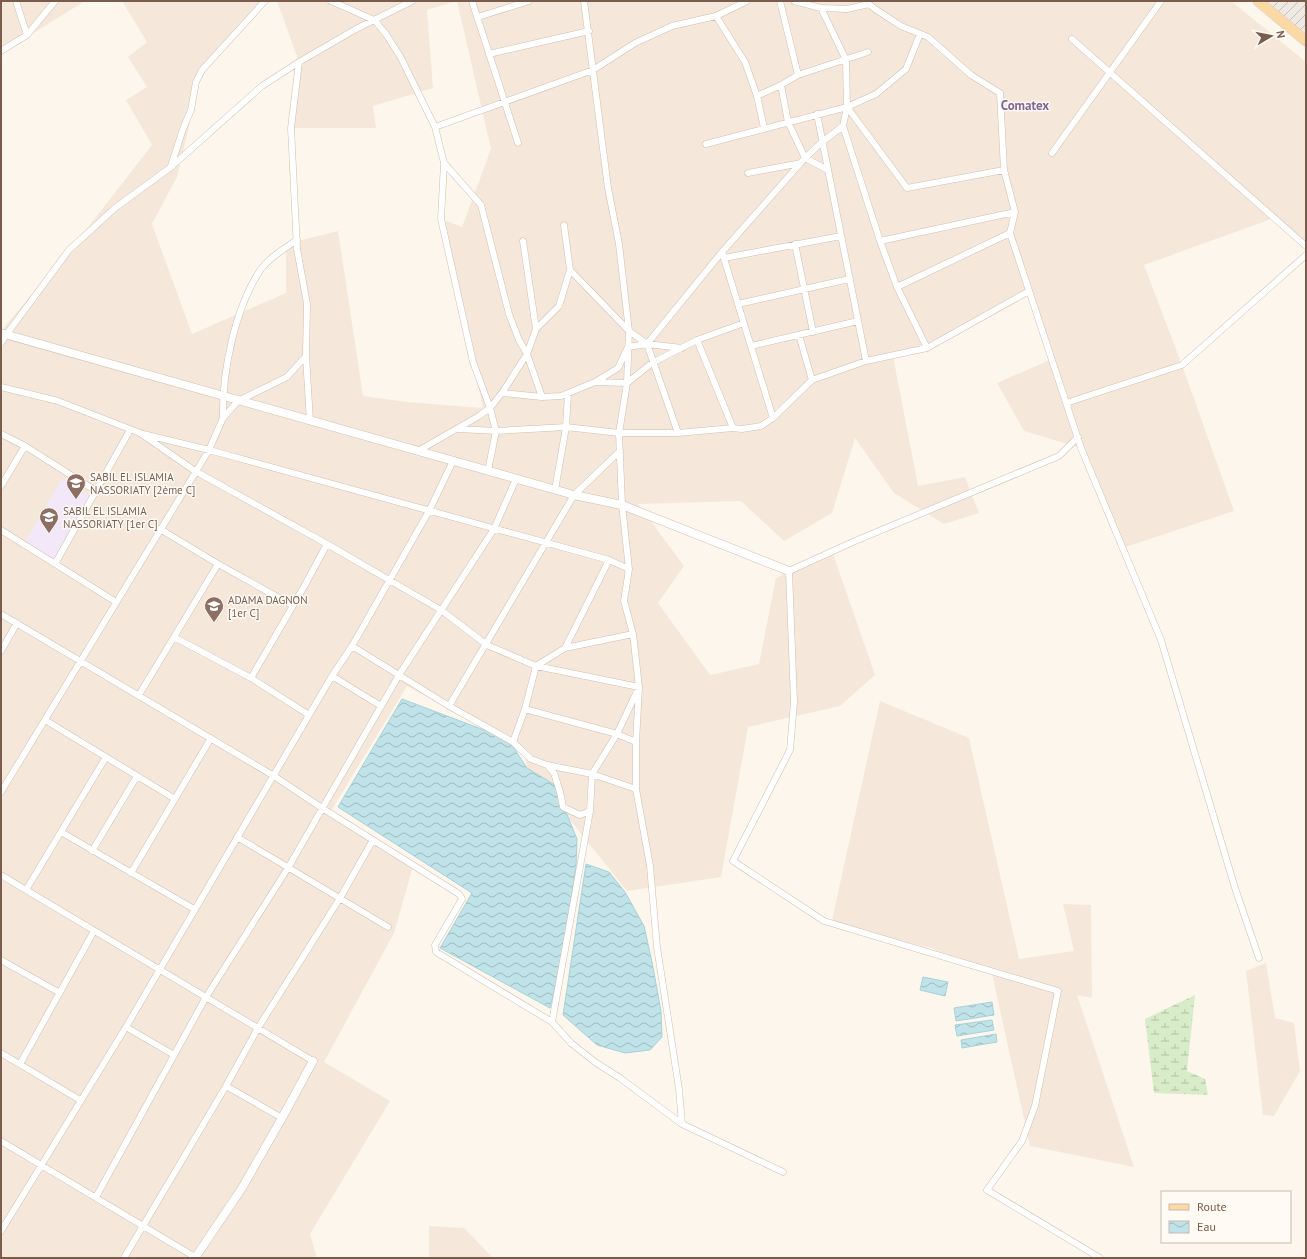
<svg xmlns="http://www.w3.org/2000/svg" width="1307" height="1259" font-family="'PT Sans',sans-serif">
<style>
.residential{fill:#f5e8da}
.industrial{fill:url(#industrial-furrows)}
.education{fill:#f3e8fa}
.wetland{fill:url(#wetland-marsh)}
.water{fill:url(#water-waves);stroke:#a5d3da}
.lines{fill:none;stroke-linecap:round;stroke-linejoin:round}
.minor-casing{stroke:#d1beb0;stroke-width:7}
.tertiary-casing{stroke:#d1beb0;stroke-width:9}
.primary-casing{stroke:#dad1cd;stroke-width:11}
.minor{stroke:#fff;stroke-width:6}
.tertiary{stroke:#fff;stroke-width:8}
.primary{stroke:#fbd9a5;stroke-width:10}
.labels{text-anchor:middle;stroke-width:3;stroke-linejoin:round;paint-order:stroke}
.education-label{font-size:11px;fill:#785e54;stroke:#fffaf3;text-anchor:start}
.quarter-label{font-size:13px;font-weight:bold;fill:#846695;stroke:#fffaf3}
</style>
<defs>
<pattern id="industrial-furrows" width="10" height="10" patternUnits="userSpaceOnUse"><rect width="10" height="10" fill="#efe9e4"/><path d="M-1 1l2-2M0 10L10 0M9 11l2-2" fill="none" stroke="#c7c0bb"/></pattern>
<pattern id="wetland-marsh" width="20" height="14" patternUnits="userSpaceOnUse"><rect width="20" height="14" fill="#d8ecc9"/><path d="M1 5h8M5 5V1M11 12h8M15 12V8" fill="none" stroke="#b4c2a5"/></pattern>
<pattern id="water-waves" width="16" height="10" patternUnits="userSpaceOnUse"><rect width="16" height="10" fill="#bfe3e8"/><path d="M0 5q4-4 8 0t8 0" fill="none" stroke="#a0bbbe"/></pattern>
</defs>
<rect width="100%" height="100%" fill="#fdf6ec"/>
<path class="residential" d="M1,1H85L1,53Z
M122,1H265L202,71L177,177L152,224L192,334L286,293V244L338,231L363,396L407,402L483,408L441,219L462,227L491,149L457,1L427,10L433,88L373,106L376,128H291L299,62L277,1H1231L1306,62V246L1274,218L1144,265L1182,365L1234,511L1123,548L1081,448L1024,431L997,383L1052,359L1030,291L927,348L893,356L918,486L965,477L979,513L944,524L894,493L855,438L832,513L784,541L741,501L638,504L684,566L658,603L710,675L759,664L776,578L832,551L875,675L840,706L748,727L721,877L627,891L570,820L553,784L528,770L523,749L407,686L331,811L413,866L394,933L324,1062L390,1101L310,1234L317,1258H1V331L89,226L152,145L126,100L147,87L128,57L147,42Z
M880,701L969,738L1019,959L1074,951L1063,904L1091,905L1092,998L1077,995L1134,1167L1030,1146L992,974L931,948L831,925Z
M1266,963L1275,1018L1294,1023L1300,1071L1274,1116L1263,1115L1246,971Z
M429,1226L464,1228L493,1258H429Z"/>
<path class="industrial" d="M1262,1H1306V38Z"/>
<path class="education" d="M62,479L90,496L53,559L25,542Z"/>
<path class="wetland" d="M1195,995L1187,1071L1205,1079L1208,1095L1154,1093L1145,1019Z"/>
<path class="water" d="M402,699L508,739L527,768L555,785L577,839L576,867L561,962L550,1008L440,948L472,893L338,807Z
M586,864L609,872L625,892L644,926L652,962L661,1011L662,1037L650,1050L625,1053L597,1045L563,1015Z
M923,977L948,982L945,996L920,990Z
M992,1002L994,1015L956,1021L954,1008Z
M992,1020L994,1030L957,1036L955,1025Z
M996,1034L997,1042L962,1048L961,1040Z"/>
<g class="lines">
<defs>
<path id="minor" d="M16,1L27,35
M331,1L374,20L386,34L401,58L435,127L444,163L441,219L473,362L490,408L496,431L488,471
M472,1L518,143
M584,1L608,188L619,244L629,331L627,383L619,433L622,505L629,569L624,601L633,634L639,687L636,742V789L650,866L657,947L679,1089L682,1124
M780,1L798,75
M794,1L821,8L847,9L869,4
M868,1L869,4L875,9L901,26L928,37L971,75L1000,93L1004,170L1015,212L1010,233L1081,448L1161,640L1235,888L1259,958
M821,8L846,60L847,107L843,126L880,241L897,287L927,348
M716,16L745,62L757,96L764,128
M478,17L529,1
M1072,39L1306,246
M1,51L27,35L55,1
M489,54L589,31
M299,62L291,128L297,249L307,304L306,356L310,421
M781,85L788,122L805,158L828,170
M757,96L781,85L798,75L868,52
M847,107L907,188L1004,170
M817,114L866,361
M435,127L593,70L635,43L672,26L716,16L747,1
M706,144L847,107L876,94L906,69L920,34
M1052,153L1161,1
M444,163L481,205L509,314L519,340L527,354L542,397
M171,166L183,129L191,110L196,82L202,70L265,1
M748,173L801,163
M523,241L536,329
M880,241L1015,212
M795,244L813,332
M722,252L773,418
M724,258L841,236
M570,270L629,331L647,344L682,348
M897,287L1010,233
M738,304L849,279
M799,335L812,380
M697,340L733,428
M1,343L6,335L69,250L115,208L171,167L262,86L299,62L356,29L412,1
M647,344L678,433
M751,346L858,321
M595,382L618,368L628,347L647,344L722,252L805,158L822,142L843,126
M1,387L58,401L140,433L195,471L327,544L441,610L487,645L536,666L639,687L617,734L592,774L590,811L552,1022
M502,393L527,354L536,329L559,306L570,270L564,225
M1066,403L1182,365L1306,255
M223,418C222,372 235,307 261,269C270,257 285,248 297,240
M459,429L496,431L566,427L619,433H678L733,428L742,429L761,426L773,418L812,380L866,361L927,348L1029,291
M1,434L25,446L96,491
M143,434L209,450L609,560L629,569
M1078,437L1059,456L855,541L789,571L794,702L790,750L733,861L824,921L1058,991L1035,1106L1022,1141L987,1190L1100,1258
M418,451L479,416L490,408L502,393L542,397L561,396L595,382L627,383L652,363L697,340L744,323
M1,486L25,446
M555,490L566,427L568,394
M160,529L218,564L292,605
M1,530L116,602
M55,564L130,430
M1,614L274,776L322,808L459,894L462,899L435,945L436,952L552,1022L571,1043L595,1062L620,1078L682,1124L783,1172
M174,637L251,678L309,715
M352,646L449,706L513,742L531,759L547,765L554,773L560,792L563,807L580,815L590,811
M565,648L609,560
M1,651L17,623
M332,676L381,706
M251,678L305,585L327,544
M139,695L218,564
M449,706L574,495L620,451
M525,709L617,734L636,742
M45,720L175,799
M513,742L525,709L536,666L565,648L633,634
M547,765L592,774L636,789
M1,792L209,450L223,418L238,401L287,377L306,356
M61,832L194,909
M237,837L388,927
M92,851L137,776
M131,873L211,738
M1,875L313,1061
M26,890L106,757
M1,960L60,993
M126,1027L174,1055
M1,1053L80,1100
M20,1064L94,931
M226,1086L282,1118
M1,1141L195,1257
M96,1197L206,997L288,868L399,675L494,529L516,479
M1,1231L126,1027L332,676L352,646L429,511L453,461
M124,1258L226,1086L258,1028L340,898L373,840"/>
<path id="tertiary" d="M1,333L574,495L622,505L789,571
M195,1258L242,1188L282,1118L313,1061"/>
<path id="primary" d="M1258,1L1306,41"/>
</defs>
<use href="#minor" class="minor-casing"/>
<use href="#tertiary" class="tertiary-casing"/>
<use href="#primary" class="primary-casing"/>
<use href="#minor" class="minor"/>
<use href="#tertiary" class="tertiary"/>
<use href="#primary" class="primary"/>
</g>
<defs>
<symbol id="school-pin" viewBox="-11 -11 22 30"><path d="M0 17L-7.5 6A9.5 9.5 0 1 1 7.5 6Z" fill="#8d6e63" stroke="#fffaf3"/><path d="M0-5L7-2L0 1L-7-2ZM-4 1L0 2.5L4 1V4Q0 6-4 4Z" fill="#fff"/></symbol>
</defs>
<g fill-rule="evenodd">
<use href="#school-pin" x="65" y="472" width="22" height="30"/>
<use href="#school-pin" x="38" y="506" width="22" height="30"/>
<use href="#school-pin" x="203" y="595" width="22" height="30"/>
</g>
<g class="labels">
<g class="education-label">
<text x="90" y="481">SABIL EL ISLAMIA<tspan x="90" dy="13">NASSORIATY [2ème C]</tspan></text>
<text x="63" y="515">SABIL EL ISLAMIA<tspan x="63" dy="13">NASSORIATY [1er C]</tspan></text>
<text x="228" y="604">ADAMA DAGNON<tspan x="228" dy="13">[1er C]</tspan></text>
</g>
<g class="quarter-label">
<text x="1025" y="110">Comatex</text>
</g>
</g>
<rect width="1307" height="1259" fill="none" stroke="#7a5c4d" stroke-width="4"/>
<rect x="1161" y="1191" width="130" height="52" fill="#fffaf3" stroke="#cabbb1"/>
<rect x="1169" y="1204" width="20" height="6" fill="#fbd9a5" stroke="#cabbb1"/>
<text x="1197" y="1211" font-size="12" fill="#7a5c4d">Route</text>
<rect x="1169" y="1221" width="20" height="12" fill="url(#water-waves)" stroke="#cabbb1"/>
<text x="1197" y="1231" font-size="12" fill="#7a5c4d">Eau</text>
<g transform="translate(1271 36) rotate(80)" stroke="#fffaf3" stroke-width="3" paint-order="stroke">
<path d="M0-3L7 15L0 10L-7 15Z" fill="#7a5c4d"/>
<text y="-6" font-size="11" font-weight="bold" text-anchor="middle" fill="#7a5c4d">N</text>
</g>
</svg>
